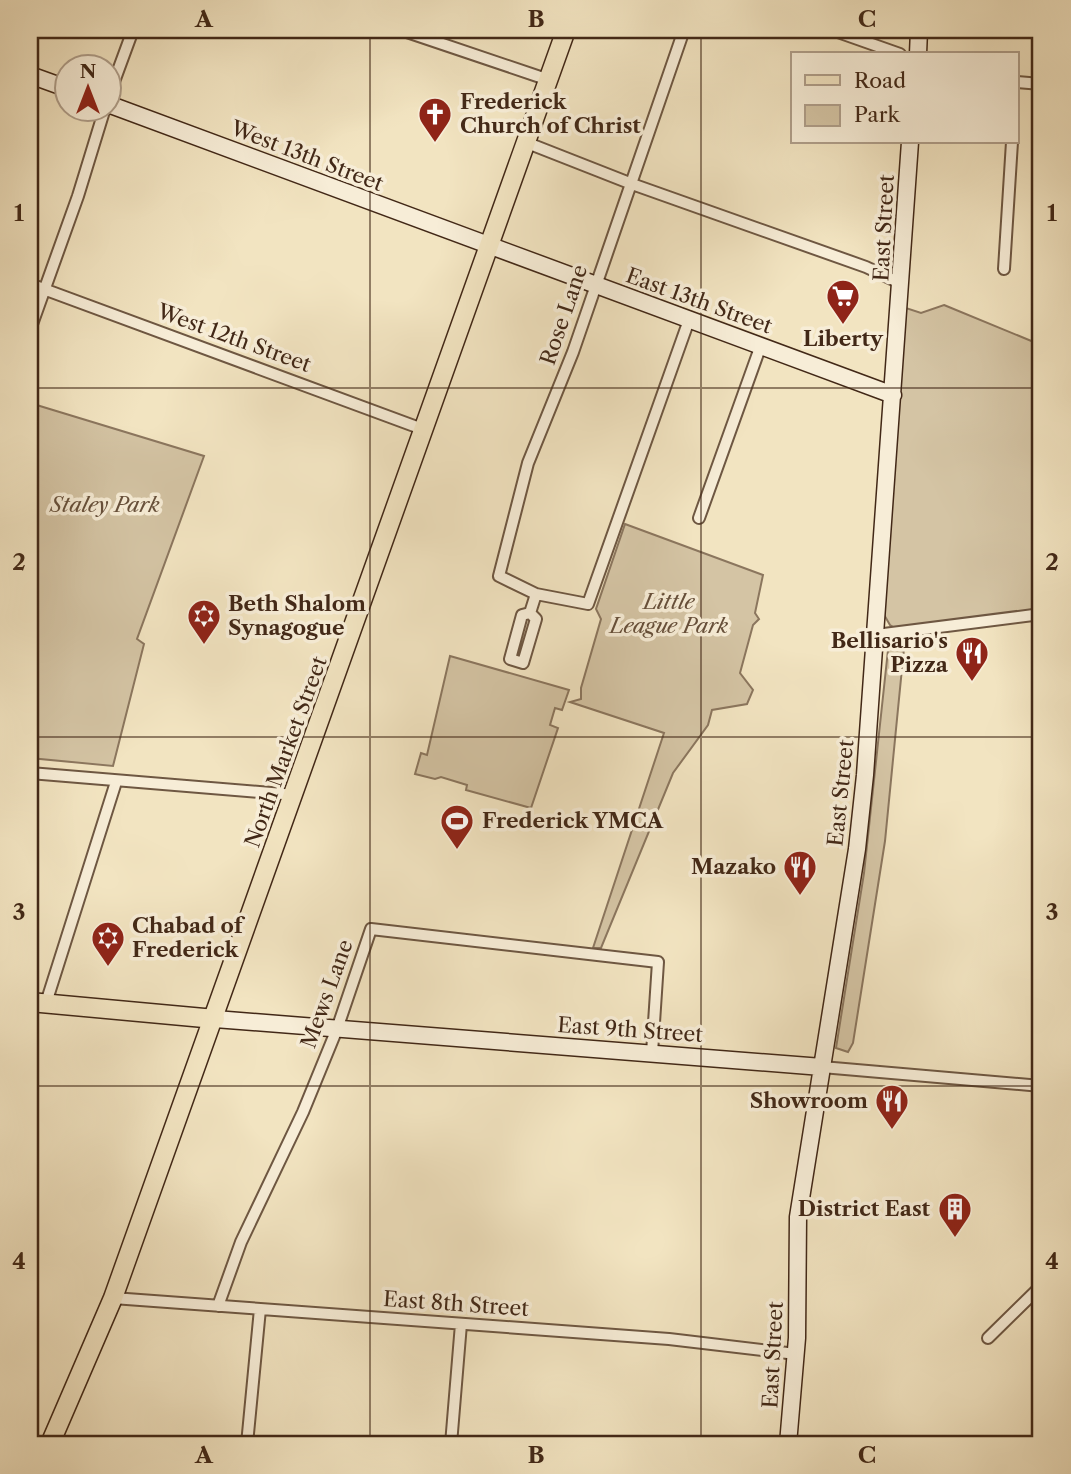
<svg xmlns="http://www.w3.org/2000/svg" width="1071" height="1474" font-family="'Libre Caslon Text',serif">
<style>
.green{fill:#d4c4a4;stroke:#8b765e;stroke-width:2}
.lines{fill:none;stroke-linecap:round;stroke-linejoin:round}
.street-casing{stroke:#6e5742;stroke-width:14}
.secondary-casing{stroke:#422817;stroke-width:19}
.primary-casing{stroke:#422817;stroke-width:21}
.street{stroke:#f7edd7;stroke-width:10}
.secondary{stroke:#f7edd7;stroke-width:16}
.primary{stroke:#f2e4c1;stroke-width:18}
.grid{fill:none;stroke:#422817;stroke-width:2;stroke-opacity:0.55}
.labels{text-anchor:middle;stroke-width:7;stroke-linejoin:round;paint-order:stroke}
.poi-label{font-size:21px;font-weight:bold;fill:#422817;stroke:#f7edd7;text-anchor:start}
.street-label{font-size:21px;fill:#422817;stroke:#f7edd7}
.park-label{font-size:21px;font-style:italic;fill:#664f3a;stroke:#f7edd7}
.neatline{fill:none;stroke:#422817;stroke-width:2.5}
.grid-label{font-size:23px;text-anchor:middle;font-weight:bold;fill:#422817}
</style>
<rect width="100%" height="100%" fill="#f2e4c1"/>
<filter id="stains"><feTurbulence type="fractalNoise" baseFrequency=".00286" numOctaves="4"/><feColorMatrix values="0 0 0 0 .2 0 0 0 0 .09 0 0 0 0 .02 0 0 0 .5 -.17"/></filter>
<radialGradient id="worn" r=".72"><stop offset=".6" stop-color="#630" stop-opacity="0"/><stop offset="1" stop-color="#630" stop-opacity=".3"/></radialGradient>
<path class="green" d="M944,305L1041,345V617L903,633L890,625L883,613L900,306L921,313Z
M30,403L204,456L137,639L144,644L113,766L30,758Z
M625,524L763,575L755,613L759,619L753,625L740,673L753,690L747,704L712,710L708,725L673,773L601,948H593L664,733L570,702L581,699V688L601,619L596,609Z
M892,644H900L904,648L885,841L853,1043L848,1052L836,1048L864,873L888,650Z
M450,656L569,690L562,710L555,708L550,725L558,728L531,808L466,790L467,785L441,777L435,779L415,774L421,753L427,755Z"/>
<g class="lines">
<defs>
<path id="street" d="M401,30L549,80
M684,30L573,352L528,463L499,576L536,594L588,604L689,320
M832,30L900,54
M1017,82L1041,84
M108,98L133,30
M525,142L632,184L866,267L902,284
M1004,269L1012,142
M30,284L425,430
M30,330L78,196L105,108
M699,518L761,345
M530,613L536,619L523,663L510,659L522,615L530,613L536,594
M876,635L1041,614
M30,773L295,795
M46,1003L116,782
M822,1067L1041,1086
M113,1298L669,1339L796,1354
M218,1306L241,1242L303,1112L337,1029L371,929L658,962L652,1053
M988,1338L1041,1286
M247,1444L260,1309
M451,1444L461,1324"/>
<path id="secondary" d="M918,54L919,30
M30,75L66,88
M108,104L893,395
M215,1019L822,1067
M788,1444L797,1338L798,1217L857,849L865,775L910,142"/>
<path id="primary" d="M30,1002L215,1019
M50,1444L113,1298L566,30"/>
</defs>
<use href="#street" class="street-casing"/>
<use href="#secondary" class="secondary-casing"/>
<use href="#primary" class="primary-casing"/>
<use href="#street" class="street"/>
<use href="#secondary" class="secondary"/>
<use href="#primary" class="primary"/>
</g>
<path class="grid" d="M370,30V1444M701,30V1444M30,388H1041M30,737H1041M30,1086H1041"/>
<defs>
<symbol id="church-pin" viewBox="-11 -11 22 30"><path d="M0 17L-7.5 6A9.5 9.5 0 1 1 7.5 6Z" fill="#8f2418" stroke="#f7edd7"/><path d="M-1.2-6h2.4v3.5h3.3v2.4h-3.3V6h-2.4V-.1h-3.3v-2.4h3.3Z" fill="#fff"/></symbol>
<symbol id="supermarket-pin" viewBox="-11 -11 22 30"><path d="M0 17L-7.5 6A9.5 9.5 0 1 1 7.5 6Z" fill="#8f2418" stroke="#f7edd7"/><path d="M-6-5.5h2.5l.6 2H6L4.5 2H-2.5L-4.4-4H-6ZM-1.5 3.2a1.3 1.3 0 1 0 .1 0ZM3 3.2a1.3 1.3 0 1 0 .1 0Z" fill="#fff"/></symbol>
<symbol id="synagogue-pin" viewBox="-11 -11 22 30"><path d="M0 17L-7.5 6A9.5 9.5 0 1 1 7.5 6Z" fill="#8f2418" stroke="#f7edd7"/><path d="M0-6.5L5.6 3.2H-5.6ZM0 6.5L5.6-3.2H-5.6Z" fill="#fff"/></symbol>
<symbol id="restaurant-pin" viewBox="-11 -11 22 30"><path d="M0 17L-7.5 6A9.5 9.5 0 1 1 7.5 6Z" fill="#8f2418" stroke="#f7edd7"/><path d="M-5-6h1v4h1v-4h1v4h1v-4h1v5L-1.5 .5V6h-2V.5L-5-1ZM5-6V6H3V1.5H1.5Q1.5-4 5-6Z" fill="#fff"/></symbol>
<symbol id="stadium-pin" viewBox="-11 -11 22 30"><path d="M0 17L-7.5 6A9.5 9.5 0 1 1 7.5 6Z" fill="#8f2418" stroke="#f7edd7"/><path d="M0-5a6.5 5 0 1 0 0 10a6.5 5 0 1 0 0-10ZM-3.5-1.8h7v3.6h-7Z" fill="#fff"/></symbol>
<symbol id="building-pin" viewBox="-11 -11 22 30"><path d="M0 17L-7.5 6A9.5 9.5 0 1 1 7.5 6Z" fill="#8f2418" stroke="#f7edd7"/><path d="M-4-6H4V6H1V3H-1V6H-4ZM-2.5-4.3h1.7v1.8h-1.7ZM.8-4.3h1.7v1.8H.8ZM-2.5-1h1.7V.8h-1.7ZM.8-1h1.7V.8H.8Z" fill="#fff"/></symbol>
</defs>
<g fill-rule="evenodd">
<use href="#church-pin" x="416" y="95" width="38" height="52"/>
<use href="#supermarket-pin" x="824" y="277" width="38" height="52"/>
<use href="#synagogue-pin" x="185" y="597" width="38" height="52"/>
<use href="#restaurant-pin" x="953" y="634" width="38" height="52"/>
<use href="#stadium-pin" x="438" y="802" width="38" height="52"/>
<use href="#restaurant-pin" x="781" y="848" width="38" height="52"/>
<use href="#synagogue-pin" x="89" y="919" width="38" height="52"/>
<use href="#restaurant-pin" x="873" y="1082" width="38" height="52"/>
<use href="#building-pin" x="936" y="1190" width="38" height="52"/>
</g>
<g class="labels">
<g class="poi-label">
<text x="460" y="109">Frederick<tspan x="460" dy="24">Church of Christ</tspan></text>
<text x="843" y="346" text-anchor="middle">Liberty</text>
<text x="228" y="611">Beth Shalom<tspan x="228" dy="24">Synagogue</tspan></text>
<text x="948" y="648" text-anchor="end">Bellisario's<tspan x="948" dy="24">Pizza</tspan></text>
<text x="482" y="828">Frederick YMCA</text>
<text x="776" y="874" text-anchor="end">Mazako</text>
<text x="132" y="933">Chabad of<tspan x="132" dy="24">Frederick</tspan></text>
<text x="868" y="1108" text-anchor="end">Showroom</text>
<text x="930" y="1216" text-anchor="end">District East</text>
</g>
<g class="street-label">
<text transform="translate(307 156) rotate(21)" y="7">West 13th Street</text>
<text transform="translate(884 228) rotate(-87)" y="7">East Street</text>
<text transform="translate(699 301) rotate(20)" y="7">East 13th Street</text>
<text transform="translate(564 315) rotate(-71)" y="7">Rose Lane</text>
<text transform="translate(234 338) rotate(20)" y="7">West 12th Street</text>
<text transform="translate(286 752) rotate(-70)" y="7">North Market Street</text>
<text transform="translate(841 793) rotate(-84)" y="7">East Street</text>
<text transform="translate(327 994) rotate(-70)" y="7">Mews Lane</text>
<text transform="translate(630 1030) rotate(4)" y="7">East 9th Street</text>
<text transform="translate(456 1304) rotate(4)" y="7">East 8th Street</text>
<text transform="translate(773 1355) rotate(-87)" y="7">East Street</text>
</g>
<g class="park-label">
<text x="105" y="512">Staley Park</text>
<text x="669" y="609">Little<tspan x="669" dy="24">League Park</tspan></text>
</g>
</g>
<rect width="1071" height="1474" fill="none" stroke="#f2e4c1" stroke-width="77"/>
<rect x="791" y="52" width="228" height="91" fill="#f7edd7" stroke="#af9e8a" stroke-width="2"/>
<rect x="805" y="75" width="35" height="10" fill="#f2e4c1" stroke="#af9e8a" stroke-width="2"/>
<text x="854" y="88" font-size="21" fill="#422817">Road</text>
<rect x="805" y="105" width="35" height="21" fill="#d4c4a4" stroke="#af9e8a" stroke-width="2"/>
<text x="854" y="122" font-size="21" fill="#422817">Park</text>
<g transform="translate(88 88)"><circle r="33" fill="#f7edd7" stroke="#af9e8a" stroke-width="2"/>
<path d="M0-5L12 26L0 18L-12 26Z" fill="#8f2418"/>
<text y="-10" font-size="19" font-weight="bold" text-anchor="middle" fill="#422817">N</text>
</g>
<rect x="38" y="38" width="994" height="1398" class="neatline"/>
<g class="grid-label">
<text x="204" y="27">A</text>
<text x="536" y="27">B</text>
<text x="867" y="27">C</text>
<text x="19" y="221">1</text>
<text x="1052" y="221">1</text>
<text x="19" y="570">2</text>
<text x="1052" y="570">2</text>
<text x="19" y="920">3</text>
<text x="1052" y="920">3</text>
<text x="19" y="1269">4</text>
<text x="1052" y="1269">4</text>
<text x="204" y="1463">A</text>
<text x="536" y="1463">B</text>
<text x="867" y="1463">C</text>
</g>
<rect width="100%" height="100%" filter="url(#stains)"/>
<rect width="100%" height="100%" fill="url(#worn)"/>
</svg>
